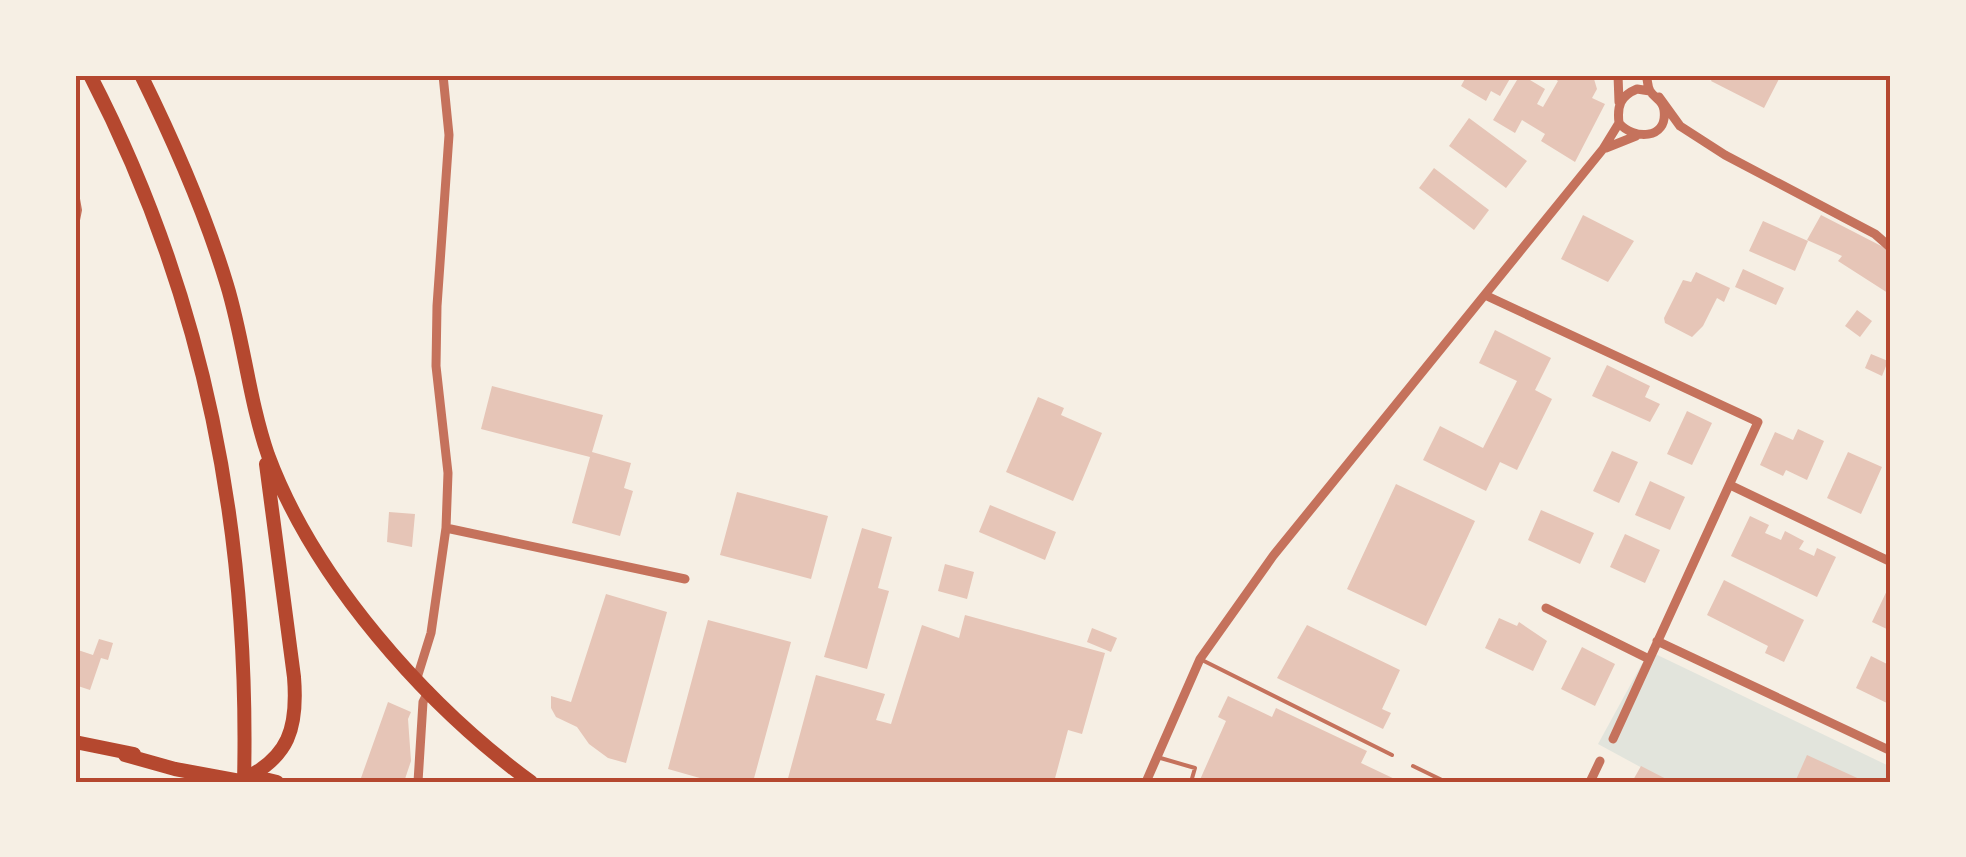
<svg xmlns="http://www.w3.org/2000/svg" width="1966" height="857" font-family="Lato,sans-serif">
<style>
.green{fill:#e2e4dc}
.building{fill:#e6c5b7}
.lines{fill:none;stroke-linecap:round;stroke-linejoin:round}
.service{stroke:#c5725c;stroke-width:4}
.minor{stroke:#c5725c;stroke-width:9}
.primary{stroke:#b5482f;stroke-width:14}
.neatline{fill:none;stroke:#b5482f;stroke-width:4}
</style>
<rect width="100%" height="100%" fill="#f6efe4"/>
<path class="green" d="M1649,651L1891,767V782H1668L1598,744Z"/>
<path class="building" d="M1467,75H1480L1487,79L1489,75H1512L1500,96L1491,91L1486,101L1461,86Z
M1520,75H1533L1530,80L1545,89L1537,104L1543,107L1558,81L1549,75H1588L1594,79L1597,89L1592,98L1605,104L1575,162L1541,141L1545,134L1522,120L1515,133L1493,120Z
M1714,75H1781L1764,108L1711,81Z
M1469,118L1527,161L1506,188L1449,146Z
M1434,168L1489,210L1474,230L1419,188Z
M1583,215L1634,241L1608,282L1561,259Z
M1821,215L1891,251V295L1838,261L1842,256L1807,240Z
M1763,221L1808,241L1795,271L1749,251Z
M1743,269L1784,288L1776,305L1735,287Z
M1696,272L1730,288L1724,302L1717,298L1703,326L1692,337L1665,323L1664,318L1683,280L1691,282Z
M1857,310L1872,321L1860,337L1845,326Z
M1495,330L1551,358L1535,390L1552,399L1517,470L1500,462L1486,491L1423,460L1440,426L1483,448L1517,381L1479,363Z
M1871,354L1888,361L1882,376L1865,368Z
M1607,365L1650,386L1645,397L1660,404L1650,422L1592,396Z
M492,386L603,415L592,452L631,463L624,488L633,491L620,536L572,523L590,457L481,429Z
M1038,397L1064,408L1061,415L1102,433L1073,501L1006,472Z
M1687,411L1712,423L1692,465L1667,454Z
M1798,429L1824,441L1807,480L1786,470L1783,476L1760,465L1775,432L1793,440Z
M1612,451L1638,462L1619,503L1593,491Z
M1848,452L1882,467L1861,514L1827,498Z
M1650,481L1685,497L1670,530L1635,515Z
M1396,484L1475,521L1426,626L1347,589Z
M737,492L828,516L811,579L720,555Z
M990,505L1056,532L1045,560L979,532Z
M1541,510L1594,533L1580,564L1528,540Z
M389,512L415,514L412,547L387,542Z
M1750,516L1769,525L1765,533L1781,540L1785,531L1804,541L1799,549L1814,556L1817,548L1836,557L1817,597L1731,556Z
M862,528L892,537L878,588L889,591L867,669L824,657Z
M1625,534L1660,550L1645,583L1610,567Z
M945,564L974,572L967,599L938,591Z
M1724,580L1804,620L1784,662L1765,653L1768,646L1707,615Z
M1891,582V631L1872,622Z
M606,594L667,612L626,763L608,758L589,744L577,727L556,717L551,708V696L571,702Z
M965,615L1105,653L1082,734L1068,730L1054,782H877L862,778L861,782H787L816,675L885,694L876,720L891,724L922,625L959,638Z
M1499,618L1517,626L1519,622L1547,641L1533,671L1485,648Z
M708,620L791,642L753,782H714L668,769Z
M1307,625L1400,670L1382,709L1391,713L1383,729L1277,678Z
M1092,628L1117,638L1111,652L1087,642Z
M99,639L113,643L108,660L101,658L90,690L75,685V649L93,655Z
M1582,647L1615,664L1595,706L1561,689Z
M1871,656L1891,666V705L1856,688Z
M1228,696L1272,717L1276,708L1367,751L1361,763L1401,782H1199L1226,721L1218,717Z
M388,702L411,712L408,719L411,761L404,782H373L361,778Z
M1807,755L1866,782H1795Z
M1641,766L1672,782H1632Z"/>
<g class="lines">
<path class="service" d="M75,182L80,210L75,235
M1200,659L1392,755
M1157,757L1195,768L1191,782
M1413,766L1446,782"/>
<path class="minor" d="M1618,75L1619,102
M1646,75C1648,80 1647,86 1650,91C1655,99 1663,100 1664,110C1668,140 1633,140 1619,123C1617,106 1620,96 1637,89L1650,91
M1659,97L1680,126L1725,155L1875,234L1891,248
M1606,148L1636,136
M1487,296L1758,422L1613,739
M1730,485L1891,562
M446,528L685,579
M1546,608L1649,659
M1657,641L1891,751
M417,678L431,633L446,528L448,473L436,366L437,306L449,135L443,75
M418,782L423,702L429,690
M1146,782L1200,659L1273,556L1603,149L1619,123
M1590,782L1600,761"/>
<path class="primary" d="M90,75C205,297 250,533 244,782
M141,75C175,144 205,212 227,285C244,341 249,400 268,455C314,579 425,704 531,782
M75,742L134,754
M125,755L175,769L240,781C290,758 298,727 294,677L266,464
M248,775L277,782"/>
</g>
<rect width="1966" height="857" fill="none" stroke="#f6efe4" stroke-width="155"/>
<rect x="78" y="78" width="1810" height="702" class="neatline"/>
</svg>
